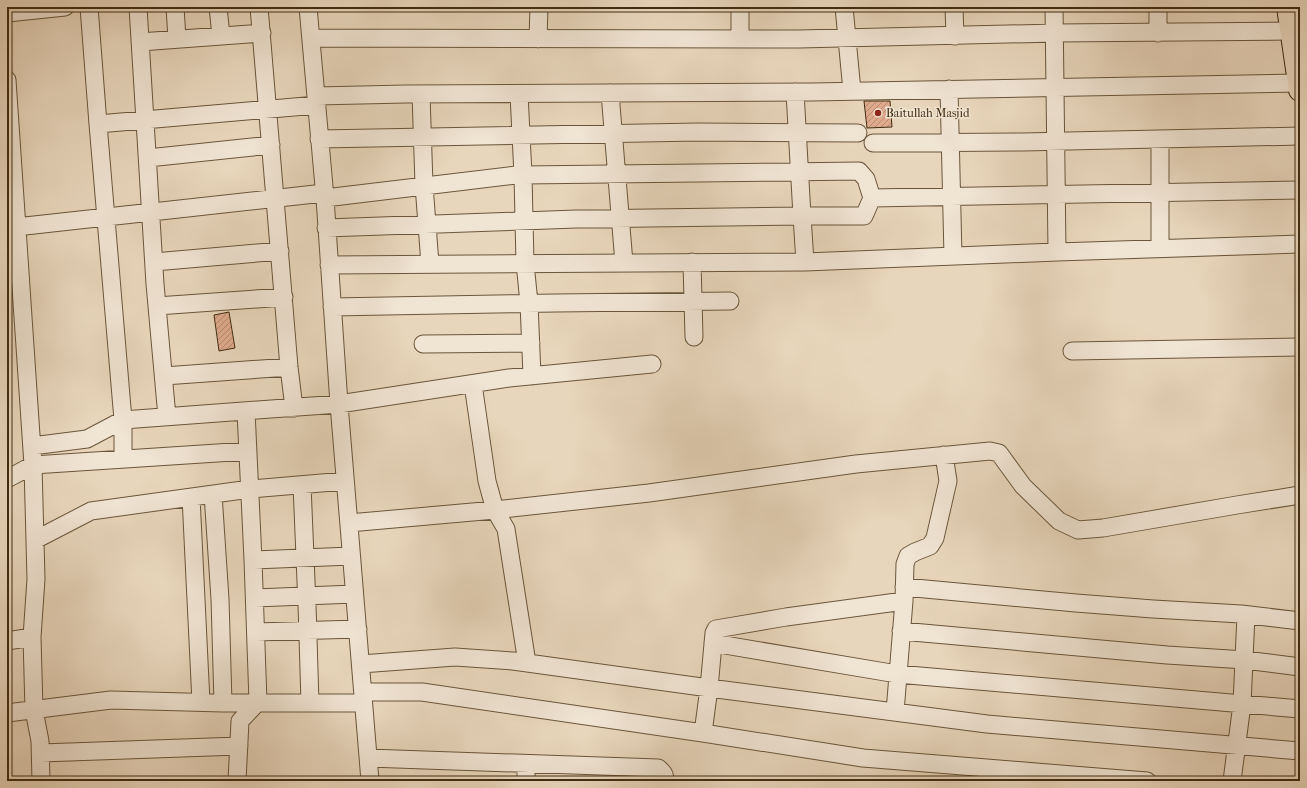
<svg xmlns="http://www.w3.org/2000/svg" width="1307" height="788" font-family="'IM FELL French Canon',serif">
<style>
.building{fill:url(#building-hatch);stroke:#402c10}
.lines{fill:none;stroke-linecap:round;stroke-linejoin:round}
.minor-casing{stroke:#6a563b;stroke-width:19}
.major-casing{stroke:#402c10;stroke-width:24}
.minor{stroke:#f0e4d3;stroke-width:17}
.major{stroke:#e8d6bc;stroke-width:22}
.poi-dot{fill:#8f2418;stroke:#f0e4d3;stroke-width:1.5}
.labels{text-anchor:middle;stroke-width:3;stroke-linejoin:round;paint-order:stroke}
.poi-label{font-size:12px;fill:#402c10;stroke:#f0e4d3;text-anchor:start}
</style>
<defs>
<pattern id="building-hatch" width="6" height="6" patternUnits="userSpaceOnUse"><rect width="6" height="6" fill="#dfaa8e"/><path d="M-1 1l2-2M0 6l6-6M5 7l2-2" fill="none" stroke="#b68b73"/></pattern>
</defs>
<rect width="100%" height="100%" fill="#e8d6bc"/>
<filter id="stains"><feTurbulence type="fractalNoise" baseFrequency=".005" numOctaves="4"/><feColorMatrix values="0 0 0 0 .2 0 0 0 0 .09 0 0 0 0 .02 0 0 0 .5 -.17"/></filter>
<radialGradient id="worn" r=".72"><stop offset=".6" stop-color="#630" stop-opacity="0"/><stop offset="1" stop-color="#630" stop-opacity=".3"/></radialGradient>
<path class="building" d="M864,101H890L892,127L867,128Z
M229,312L235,348L219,351L214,315Z"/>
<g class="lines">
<defs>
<path id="minor" d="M89,7L98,124L123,420V459
M138,7L155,284L167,417
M175,7L177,39
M218,7L221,36
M259,7L289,367L294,408
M308,7L325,198L339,404L370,781
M740,7V38
M844,7L852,91
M954,7L955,36
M1054,7L1057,252
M7,13L65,7
M1158,33V7
M311,38L799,39L1055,33L1291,31
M538,39L539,7
M140,42L262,33
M7,80L33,465L36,579L32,637L7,641
M949,89L953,256
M610,93L624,263
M421,94L424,185L430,264
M519,94L523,175L525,263L529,303L532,376
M316,96L406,94L812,92L1299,83
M98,124L317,105
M319,139L698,132L858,133
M873,143L1023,142L1300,136
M148,158L271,145
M325,198L516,175H523C635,173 747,172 859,171L866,179L872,198L864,216H802C800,174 797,133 795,92
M872,198L1300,190
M7,228L324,193
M326,228L576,219L802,216L805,262L329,265
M1160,248V139
M154,262L280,251
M692,262L694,337
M805,262L1057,252L1300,244
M157,306L284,297
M332,307L556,303L730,301
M423,344L531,343
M1072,351L1300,347
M164,376L289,367
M473,384L487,481L495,510L506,529L527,663
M32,446L87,439L123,420L339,404L509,378L652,364
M7,479L33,465L248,451
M302,485L307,605L310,703
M213,494L220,599L223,703
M191,497L201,702
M349,523L495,510L649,493L856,464L990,451L999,453L1023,486L1059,521L1078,530L1103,528L1237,505L1300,495
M35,540L91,511L250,489L345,481
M253,560L351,556
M904,587L1076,603L1153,609L1241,614L1300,621
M255,598L354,594
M901,631L1167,655L1245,660L1300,667
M256,632L358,629
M32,637L34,710L40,741L41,781
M713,643L897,674L1300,709
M361,664L455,657L513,661L709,688L987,724L1300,751
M363,692H422L703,733L863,758L1147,781
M895,712L904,601L905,564L908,556L915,552L930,546L935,538L948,481L944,455
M7,713L111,700L223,703H363
M703,733L709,688L714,633L716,629L786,617L904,601
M41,753L239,746
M368,758L658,768C663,772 665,774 665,781
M237,781L240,721L258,702L253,560L246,411
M526,781V764
M1232,781L1242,704L1246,615"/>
<path id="major" d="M1288,7L1300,90"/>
</defs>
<use href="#minor" class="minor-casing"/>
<use href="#major" class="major-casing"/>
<use href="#minor" class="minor"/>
<use href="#major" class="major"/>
</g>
<circle class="poi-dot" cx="878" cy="113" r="4"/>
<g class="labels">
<g class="poi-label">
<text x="886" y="117">Baitullah Masjid</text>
</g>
</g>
<rect width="1307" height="788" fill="none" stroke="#e8d6bc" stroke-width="24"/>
<rect x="8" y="8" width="1291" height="772" fill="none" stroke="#402c10" stroke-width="2"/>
<rect x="12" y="12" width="1283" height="764" fill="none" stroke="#402c10"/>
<rect width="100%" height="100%" filter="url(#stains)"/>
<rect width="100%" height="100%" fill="url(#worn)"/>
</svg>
